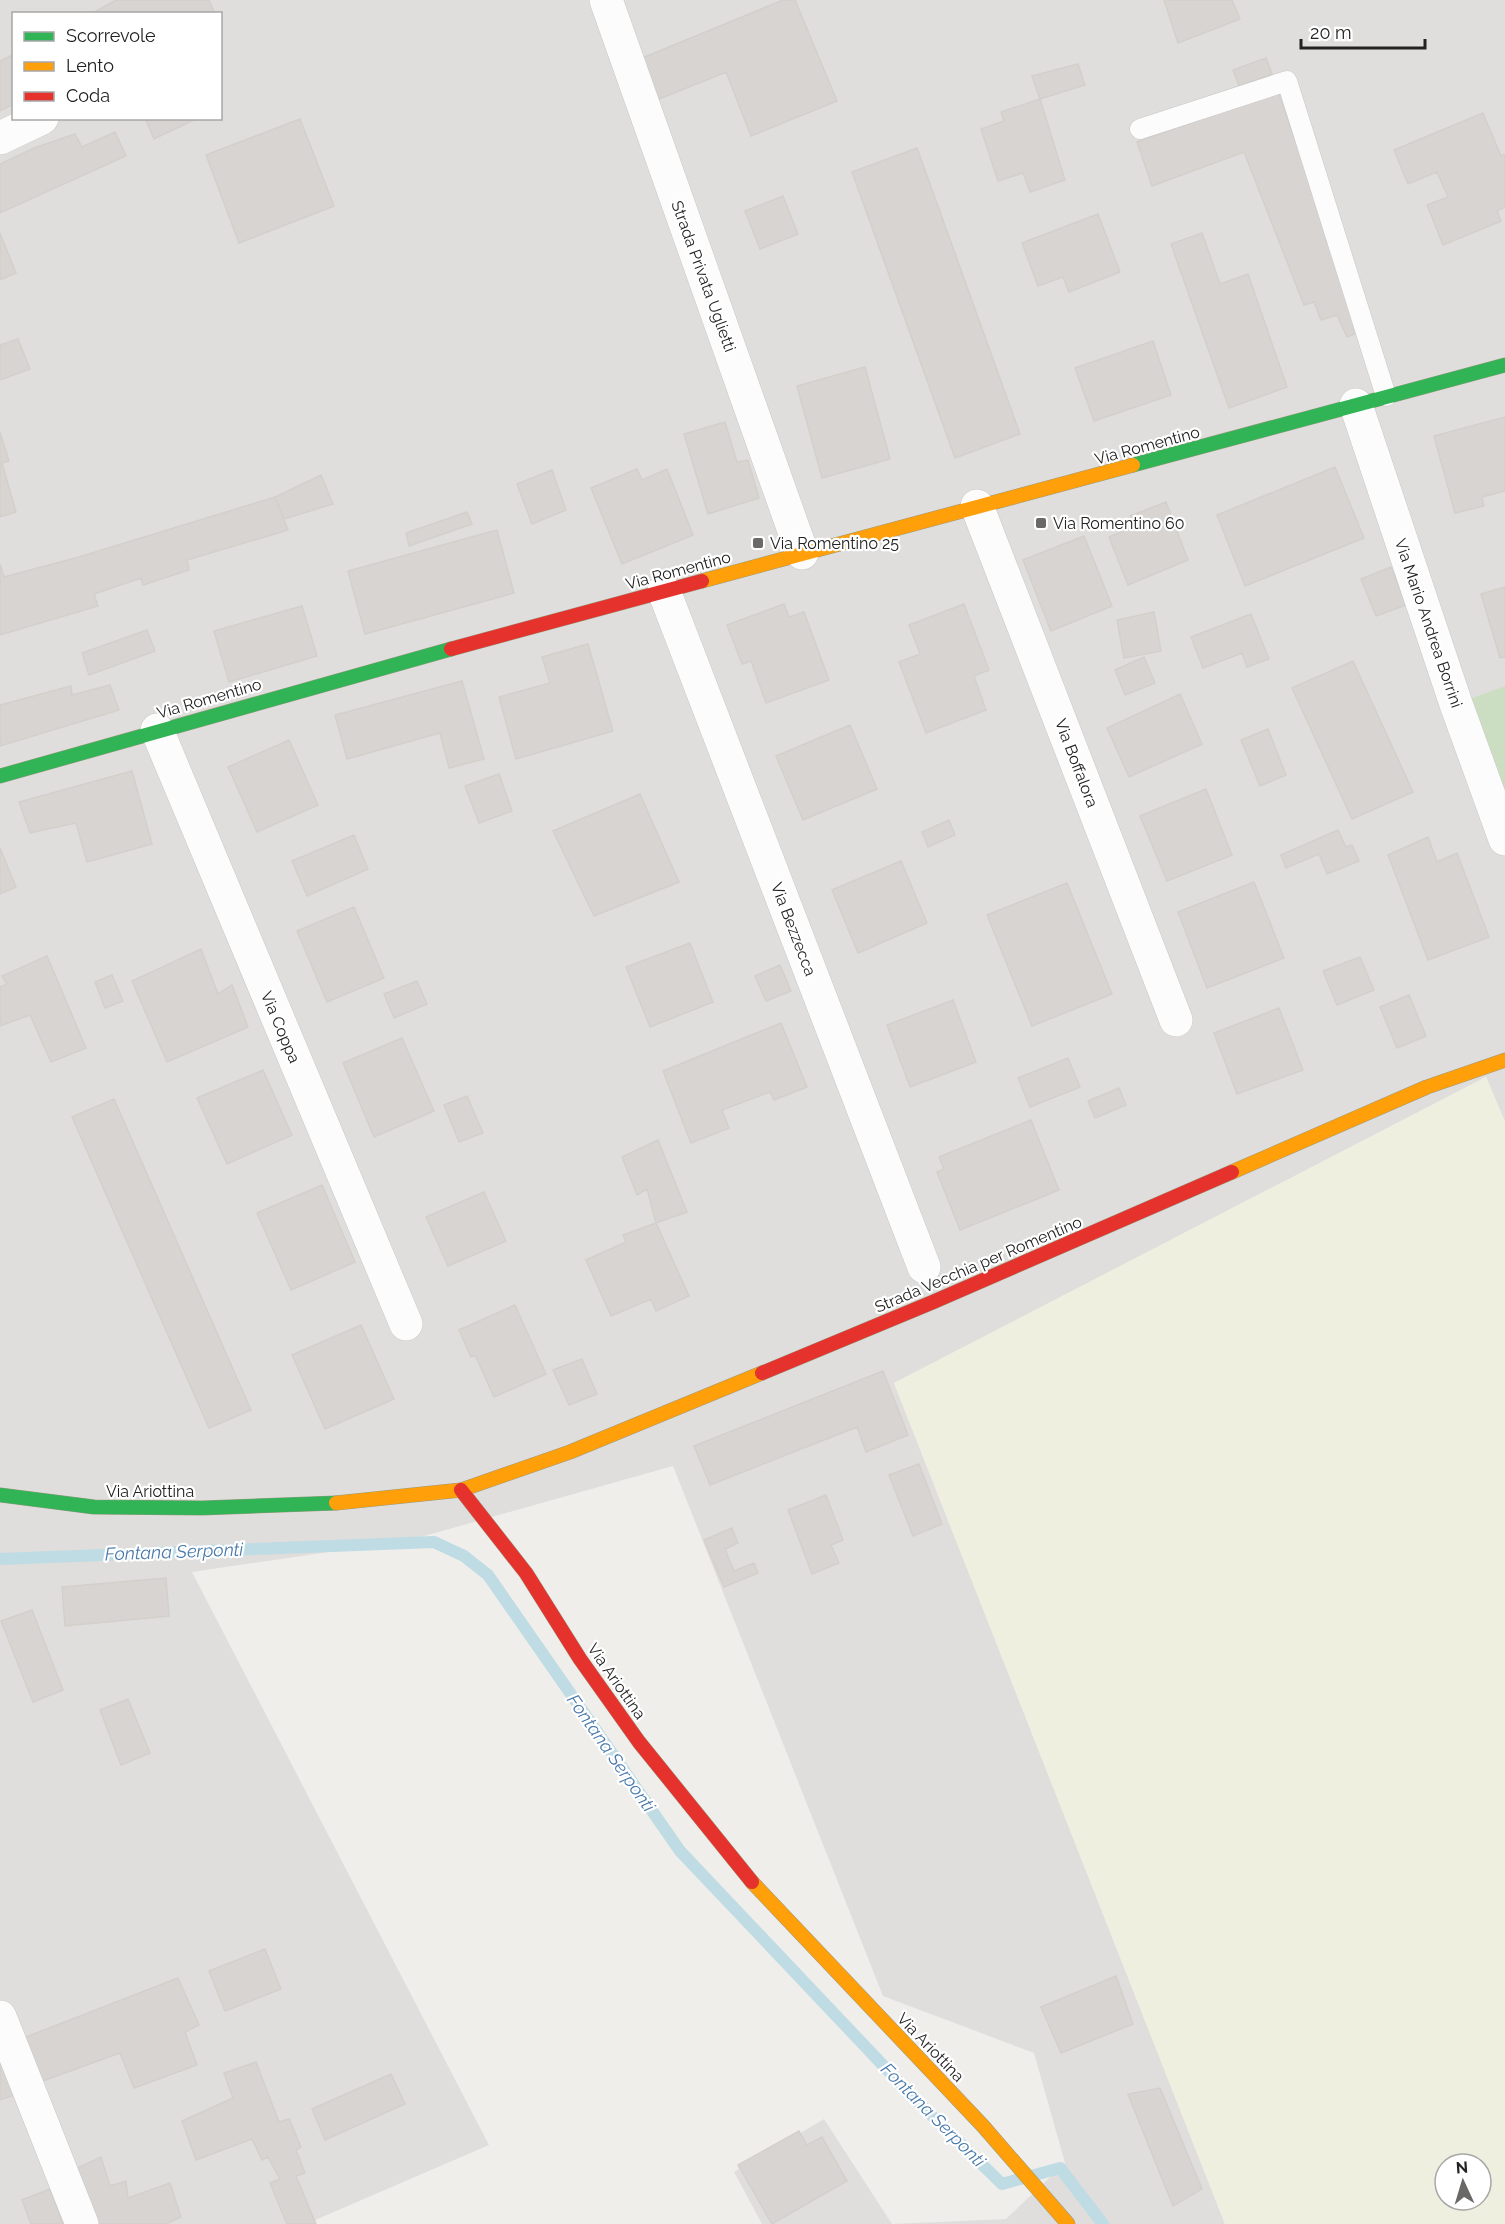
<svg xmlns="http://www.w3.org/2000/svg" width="1505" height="2224" font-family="Raleway,sans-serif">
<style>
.residential{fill:#dfdedc;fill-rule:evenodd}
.farmland{fill:#efefdf;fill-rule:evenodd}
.forest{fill:#cbdec1}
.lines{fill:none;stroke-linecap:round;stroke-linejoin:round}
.stream{stroke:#bfdbe3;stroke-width:12}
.building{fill:#d7d4d2;stroke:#d3d0cc;stroke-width:1.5}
.lane-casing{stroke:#c9c8c7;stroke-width:21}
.street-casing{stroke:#c9c8c7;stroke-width:34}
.fast-casing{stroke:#999a82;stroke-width:15}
.slow-casing{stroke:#999a82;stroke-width:15}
.jam-casing{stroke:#999a82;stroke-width:15}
.lane{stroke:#fdfcfc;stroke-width:20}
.street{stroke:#fdfcfc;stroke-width:33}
.fast{stroke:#30b455;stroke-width:14}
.slow{stroke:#ff9f0a;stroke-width:14}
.jam{stroke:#e5322d;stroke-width:14}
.poi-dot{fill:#6a6968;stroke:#fff;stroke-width:2}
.labels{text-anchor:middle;stroke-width:4.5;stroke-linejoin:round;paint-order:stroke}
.street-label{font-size:16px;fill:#222;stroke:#fff}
.poi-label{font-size:16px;fill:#222;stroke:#fff;text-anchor:start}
.water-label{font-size:18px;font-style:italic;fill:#4a7aab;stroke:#fff}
</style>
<rect width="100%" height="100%" fill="#f0eeeb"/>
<path class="residential" d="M0,0H1505V1122L1486,1077L894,1383L1225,2224H762L734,2172L824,2119L892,2224L1006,2219L1065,2163L1034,2053L883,1996L673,1466L410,1540L192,1572L489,2145L306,2224H0ZM14,14H220V118H14Z"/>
<path class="farmland" d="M1486,1077L1505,1122V2224H1225L894,1383ZM1445,2164H1481V2200H1445Z"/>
<path class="forest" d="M1505,686V839L1456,704Z"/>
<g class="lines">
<path class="stream" d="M0,1559L434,1542L464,1556L488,1575L680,1851L915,2099L1002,2184L1060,2168L1103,2224"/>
</g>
<path class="building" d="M116,0H209L215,14H91Z
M783,0H795L837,101L751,136L726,72L652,102L635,61Z
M1164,0H1232L1240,19L1178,43Z
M14,54V104L0,111V61Z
M1266,58L1272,74L1239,86L1233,70Z
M1078,64L1085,85L1040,99L1032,76Z
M1278,92L1362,331L1347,337L1337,315L1321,320L1314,302L1304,305L1244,152L1152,186L1137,142Z
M1040,99L1065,180L1030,192L1023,173L998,181L981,129L1004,121L1001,112Z
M1483,113L1501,156L1505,154V207L1497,211L1501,221L1443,245L1427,205L1448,197L1437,172L1408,184L1394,150Z
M145,118H198L154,139Z
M300,119L334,206L239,243L206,155Z
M115,132L126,156L0,213V164L34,148L75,134L82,147Z
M917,148L1020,434L955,458L852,172Z
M783,196L798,234L760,249L745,211Z
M1098,214L1120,272L1069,292L1063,277L1038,286L1022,243Z
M0,233L16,273L0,280Z
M1202,233L1220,284L1248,274L1287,387L1229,408L1171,244Z
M18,339L30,369L0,380V345Z
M1153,341L1171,395L1094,421L1075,368Z
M865,367L890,459L822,478L797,386Z
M1505,417V491L1482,497L1484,506L1455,513L1434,436Z
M725,422L737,462L748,460L759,498L708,514L684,434Z
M0,432L9,461L2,463L16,512L0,517Z
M1335,467L1364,538L1245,586L1217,515Z
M637,469L642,480L667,469L693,535L622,564L591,488Z
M552,470L566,510L532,524L517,484Z
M321,475L333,504L284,519L275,497Z
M275,497L288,530L187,560L189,570L143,585L141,578L94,594L98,606L0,635V564L4,577L79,557Z
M1166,502L1188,560L1128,585L1109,537L1136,526L1130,516Z
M467,512L472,524L409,546L406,533Z
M497,530L514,593L365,634L348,571Z
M1084,536L1112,606L1051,631L1023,560Z
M1391,567L1406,605L1376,616L1361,579Z
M1505,587V657L1500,658L1481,594Z
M784,604L789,617L804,612L829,680L766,703L751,661L742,664L727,625Z
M964,604L989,670L974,676L986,710L926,733L899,662L920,654L909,625Z
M302,606L317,656L229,682L214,631Z
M1154,612L1161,651L1124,658L1117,620Z
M1251,614L1269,659L1247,667L1242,653L1203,668L1191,637Z
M147,630L155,651L89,675L82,653Z
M588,644L613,731L516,759L499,697L550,683L542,657Z
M1144,657L1155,683L1125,695L1115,670Z
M1353,661L1413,792L1352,819L1292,688Z
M462,681L484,759L449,768L440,733L347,759L335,715Z
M110,685L119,710L0,746V705L71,686L72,695Z
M1180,694L1202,744L1129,777L1107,728Z
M850,725L877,789L803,820L776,756Z
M1268,729L1286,775L1260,786L1241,740Z
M289,740L318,805L257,832L228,767Z
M132,771L152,844L87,862L76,823L30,833L19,802Z
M499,774L512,811L479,823L465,786Z
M1206,789L1232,855L1167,881L1140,816Z
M640,794L679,882L594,916L553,831Z
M949,820L955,835L928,847L922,832Z
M1338,830L1346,847L1352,845L1359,861L1327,874L1319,854L1286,868L1281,855Z
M354,835L368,869L307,896L292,861Z
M1428,837L1437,862L1457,853L1489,937L1428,960L1388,855Z
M0,848L16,887L0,894Z
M901,861L927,923L858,953L832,890Z
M1254,882L1284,958L1207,988L1178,912Z
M1067,883L1112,994L1032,1026L987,915Z
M354,907L384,978L327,1002L297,931Z
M690,943L713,1002L650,1027L626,967Z
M201,949L218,994L232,985L248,1027L167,1062L132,981Z
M47,956L86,1048L51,1062L30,1015L0,1026V987L7,984L2,976Z
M1360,957L1374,990L1337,1005L1323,971Z
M780,965L791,991L766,1001L755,976Z
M112,975L123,1001L105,1008L95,982Z
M417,981L427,1004L394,1018L384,994Z
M1409,995L1426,1036L1397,1048L1380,1007Z
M953,1000L976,1062L910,1087L887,1025Z
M1279,1008L1303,1070L1237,1094L1214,1033Z
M781,1023L807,1087L774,1100L770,1092L722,1110L729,1128L691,1143L663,1071Z
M402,1038L434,1111L374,1137L343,1063Z
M1068,1058L1080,1087L1030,1107L1018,1078Z
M263,1070L292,1135L227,1164L197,1098Z
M1119,1088L1126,1105L1095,1118L1088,1101Z
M467,1096L483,1133L459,1142L444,1105Z
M114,1099L251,1410L209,1428L72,1117Z
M1031,1120L1059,1190L960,1230L937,1172L944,1169L939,1157Z
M658,1140L687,1212L656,1223L647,1189L637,1195L622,1157Z
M322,1185L355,1262L291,1290L257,1213Z
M484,1192L506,1241L448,1266L426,1217Z
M656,1223L689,1296L656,1311L651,1299L611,1316L586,1260L626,1242L623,1235Z
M515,1305L546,1374L494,1397L475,1355L471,1357L459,1330Z
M361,1325L394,1399L325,1429L292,1355Z
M582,1359L597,1394L569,1405L553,1370Z
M883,1371L908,1435L866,1452L857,1427L710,1485L694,1446Z
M919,1464L942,1524L913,1536L889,1475Z
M826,1495L843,1540L831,1545L839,1563L812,1574L788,1510Z
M732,1528L738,1543L725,1549L734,1571L754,1563L758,1573L724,1587L704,1540Z
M166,1578L169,1616L65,1626L62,1587Z
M32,1610L63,1690L33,1702L1,1621Z
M128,1699L150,1753L121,1765L100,1710Z
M265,1949L281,1989L225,2011L209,1971Z
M1116,1976L1133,2024L1061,2053L1041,2007Z
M178,1978L199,2025L185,2032L197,2065L134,2088L120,2053L40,2082L26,2037Z
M0,2051L20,2093L0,2100Z
M256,2062L279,2122L289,2119L301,2147L296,2150L305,2173L296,2176L316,2224H287L270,2183L280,2179L268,2157L262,2160L252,2139L196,2160L182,2121L233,2098L224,2073Z
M391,2074L405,2104L325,2140L312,2109Z
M1160,2088L1202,2189L1173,2206L1128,2094Z
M799,2131L807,2145L822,2137L847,2181L772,2224L738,2165Z
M101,2157L110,2186L126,2181L128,2198L170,2183L181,2217L166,2224H89L71,2171Z
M50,2189L63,2224H31L22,2200Z"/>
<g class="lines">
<defs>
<path id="lane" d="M1140,129L1287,81L1386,396"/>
<path id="street" d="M606,0L802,553
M0,138L42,118
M1356,405L1456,704L1505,839
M977,506L1176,1020
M664,591L924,1267
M157,730L406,1324
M0,2017L82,2224"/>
<path id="fast" d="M1133,465L1505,365
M0,776L451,649
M0,1495L94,1507L202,1508L336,1503"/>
<path id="slow" d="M702,581L1133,465
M1232,1172L1427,1087L1505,1060
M336,1503L461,1490L570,1452L762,1373
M752,1882L983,2126L1068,2224"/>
<path id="jam" d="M451,649L702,581
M762,1373L933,1302L1232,1172
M461,1490L526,1573L580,1659L639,1742L752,1882"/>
</defs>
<use href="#lane" class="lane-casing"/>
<use href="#street" class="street-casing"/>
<use href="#fast" class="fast-casing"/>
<use href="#slow" class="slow-casing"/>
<use href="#jam" class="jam-casing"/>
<use href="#lane" class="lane"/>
<use href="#street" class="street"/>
<use href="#fast" class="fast"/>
<use href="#slow" class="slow"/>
<use href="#jam" class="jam"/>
</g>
<g class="poi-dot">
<rect x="1035" y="517" width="12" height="12" rx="3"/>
<rect x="752" y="537" width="12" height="12" rx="3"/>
</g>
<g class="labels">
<g class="street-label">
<text transform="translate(704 276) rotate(70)" y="6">Strada Privata Uglietti</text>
<text transform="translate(1147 445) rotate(-15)" y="6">Via Romentino</text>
<text transform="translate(678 570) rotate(-15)" y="6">Via Romentino</text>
<text transform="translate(1429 623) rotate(71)" y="6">Via Mario Andrea Borrini</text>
<text transform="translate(209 698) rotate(-16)" y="6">Via Romentino</text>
<text transform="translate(1077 763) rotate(69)" y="6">Via Boffalora</text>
<text transform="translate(794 929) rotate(69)" y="6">Via Bezzecca</text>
<text transform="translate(281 1027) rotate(67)" y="6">Via Coppa</text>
<text transform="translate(978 1264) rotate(-23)" y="6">Strada Vecchia per Romentino</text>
<text x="150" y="1497">Via Ariottina</text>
<text transform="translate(617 1681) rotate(55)" y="6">Via Ariottina</text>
<text transform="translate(931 2047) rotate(46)" y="6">Via Ariottina</text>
</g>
<g class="poi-label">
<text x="1053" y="529">Via Romentino 60</text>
<text x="770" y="549">Via Romentino 25</text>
</g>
<g class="water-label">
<text transform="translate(174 1552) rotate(-2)" y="6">Fontana Serponti</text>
<text transform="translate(611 1753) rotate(55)" y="6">Fontana Serponti</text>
<text transform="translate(933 2115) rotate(45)" y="6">Fontana Serponti</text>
</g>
</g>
<rect x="12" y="12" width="210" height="108" fill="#ffffff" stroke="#a7a7a7" stroke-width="1.5"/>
<rect x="24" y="32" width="30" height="9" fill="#30b455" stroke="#a7a7a7" stroke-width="1.5"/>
<text x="66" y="42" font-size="18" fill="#222222">Scorrevole</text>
<rect x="24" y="62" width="30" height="9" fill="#ff9f0a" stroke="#a7a7a7" stroke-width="1.5"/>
<text x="66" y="72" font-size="18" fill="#222222">Lento</text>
<rect x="24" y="92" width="30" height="9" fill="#e5322d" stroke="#a7a7a7" stroke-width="1.5"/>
<text x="66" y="102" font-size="18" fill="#222222">Coda</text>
<g transform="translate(1463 2182) rotate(356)"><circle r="28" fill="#ffffff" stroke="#a7a7a7" stroke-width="1.5"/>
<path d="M0-4.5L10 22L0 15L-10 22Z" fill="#6a6968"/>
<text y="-9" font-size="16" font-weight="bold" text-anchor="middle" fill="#222222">N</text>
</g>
<path d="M1301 39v9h124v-9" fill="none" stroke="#222222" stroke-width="3"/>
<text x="1310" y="39" font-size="18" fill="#222222" stroke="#ffffff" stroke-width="4.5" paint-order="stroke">20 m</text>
</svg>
